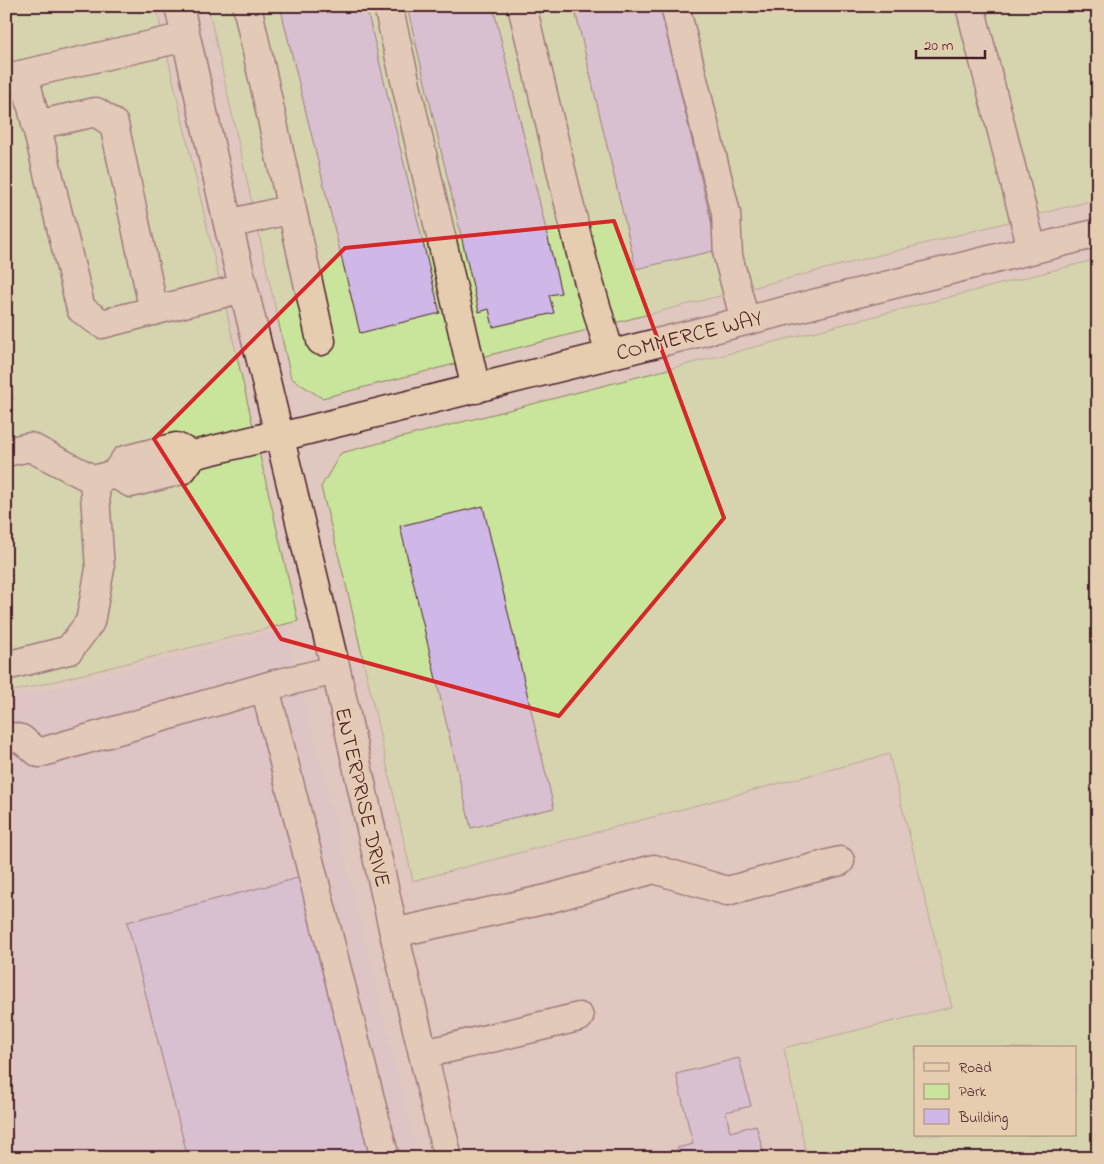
<svg xmlns="http://www.w3.org/2000/svg" width="1104" height="1164" font-family="'Indie Flower',sans-serif">
<style>
.built{fill:#dbc2cc}
.green{fill:#c9e59b;stroke:#8a8263;fill-rule:evenodd}
.building{fill:#cfb8e7;stroke:#4a1f2b}
.lines{fill:none;stroke-linecap:round;stroke-linejoin:round}
.minor-casing{stroke:#4a1f2b;stroke-width:31}
.minor{stroke:#e7cdaf;stroke-width:28}
.marked{fill:none;stroke:#d62828;stroke-width:4;stroke-linejoin:round}
.labels{text-anchor:middle;stroke-width:4;stroke-linejoin:round;paint-order:stroke}
.street-label{font-size:22px;fill:#4a1f2b;stroke:#e7cdaf}
</style>
<rect width="100%" height="100%" fill="#e0c7c0"/>
<filter id="ink" filterUnits="userSpaceOnUse"><feTurbulence type="fractalNoise" baseFrequency=".02" numOctaves="2"/><feDisplacementMap in="SourceGraphic" scale="10" xChannelSelector="R" yChannelSelector="G"/><feConvolveMatrix kernelMatrix="1 2 1 2 8 2 1 2 1" color-interpolation-filters="sRGB"/></filter>
<g filter="url(#ink)">
<path class="built" d="M286,629L418,1158H6V701Z"/>
<path class="green" d="M6,6H156L298,621L6,693Z
M208,6H1098V199L322,398L291,378Z
M1098,259V1158H807L784,1048L952,1007L889,754L413,881L349,597L321,487L341,453ZM915,1048H1075V1135H915Z"/>
<path class="building" d="M280,6H366L440,313L360,333Z
M407,6H493L561,293L549,295L554,313L493,327L489,309L479,312Z
M574,6H660L718,250L636,269Z
M6,368L13,399L6,401Z
M483,506L554,808L471,828L400,526Z
M302,877L374,1158H188L127,922Z
M739,1058L751,1106L726,1112L730,1132L756,1125L765,1158H680L677,1148L693,1144L676,1074Z"/>
<g class="lines">
<defs>
<path id="minor" d="M179,6L228,224L336,670L394,933L448,1158
M247,6L321,341
M388,6L476,389
M522,6L583,262L610,354
M675,6L726,213L728,256L745,321
M970,6L1032,249
M24,74L81,309L102,324L243,288
M7,78L186,37
M36,125L96,112L114,124L154,311
M228,224L292,209
M280,437L1098,233
M6,452L30,447L94,480L115,474L125,460L176,447L193,455
M115,474L131,483L182,470L193,455L279,434
M6,666L69,650L90,622L100,569L94,480
M265,688L385,1158
M6,736L21,739L39,753L276,684L336,670
M394,933L547,899L654,869L727,891L840,861
M424,1054L579,1017"/>
</defs>
<use href="#minor" class="minor-casing"/>
<use href="#minor" class="minor"/>
</g>
</g>
<path d="M0 0H1104V1164H0ZM614,221L724,518L559,716L281,639L154,439L345,248Z" fill="#e0c7c0" fill-opacity=".55" fill-rule="evenodd"/>
<path class="marked" d="M614,221L724,518L559,716L281,639L154,439L345,248Z"/>
<g class="labels">
<g class="street-label">
<text transform="translate(689 334) rotate(-14)" y="8">COMMERCE WAY</text>
<text transform="translate(364 797) rotate(77)" y="8">ENTERPRISE DRIVE</text>
</g>
</g>
<rect width="1104" height="1164" fill="none" stroke="#e7cdaf" stroke-width="25"/>
<rect x="12" y="12" width="1079" height="1139" fill="none" stroke="#4a1f2b" stroke-width="2" filter="url(#ink)"/>
<rect x="914" y="1046" width="162" height="90" fill="#e7cdaf" stroke="#a8877a"/>
<rect x="924" y="1063" width="25" height="8" fill="#e7cdaf" stroke="#a8877a"/>
<text x="959" y="1072" font-size="15" fill="#4a1f2b">Road</text>
<rect x="924" y="1084" width="25" height="15" fill="#c9e59b" stroke="#a8877a"/>
<text x="959" y="1096" font-size="15" fill="#4a1f2b">Park</text>
<rect x="924" y="1109" width="25" height="15" fill="#cfb8e7" stroke="#a8877a"/>
<text x="959" y="1122" font-size="15" fill="#4a1f2b">Building</text>
<path d="M916 50v8h69v-8" fill="none" stroke="#4a1f2b" stroke-width="2.5"/>
<text x="924" y="50" font-size="15" fill="#4a1f2b" stroke="#e7cdaf" stroke-width="4" paint-order="stroke">20 m</text>
</svg>
